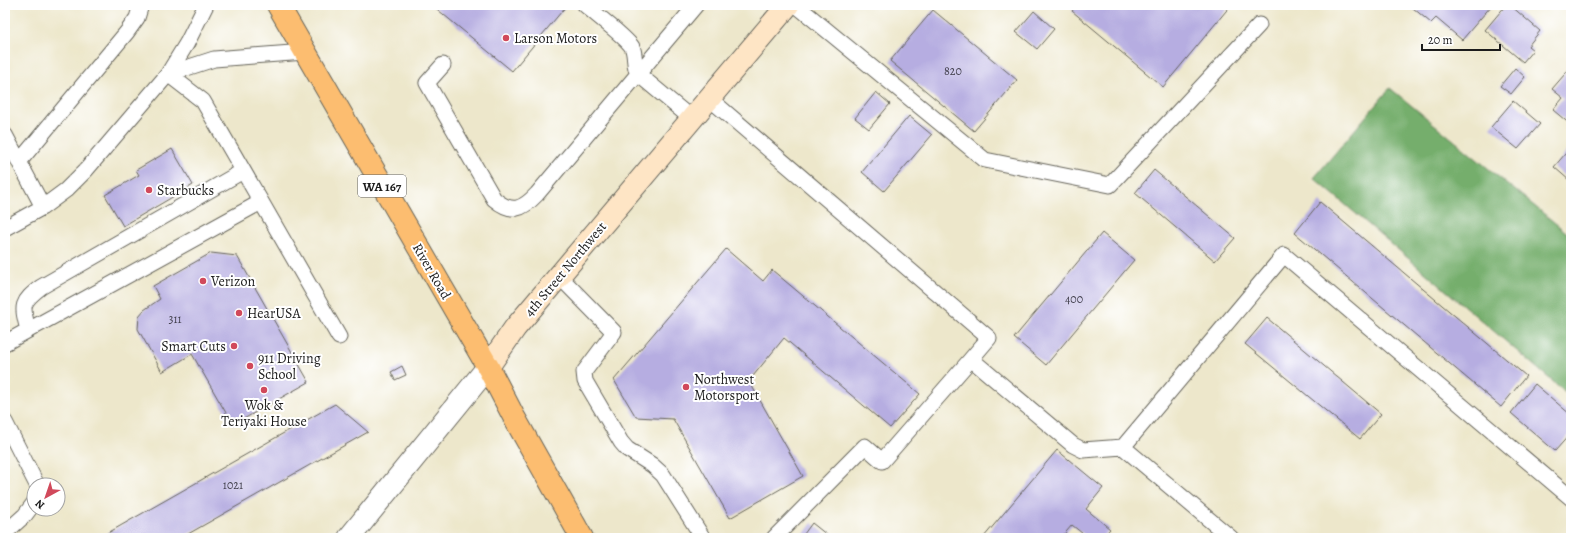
<svg xmlns="http://www.w3.org/2000/svg" width="1576" height="543" font-family="Alegreya,serif">
<style>
.forest{fill:#74ae6c;stroke:#486544}
.building{fill:#b6ade1}
.lines{fill:none;stroke-linecap:round;stroke-linejoin:round}
.lane-casing{stroke:#656359;stroke-width:17}
.street-casing{stroke:#656359;stroke-width:24}
.secondary-casing{stroke:#656359;stroke-width:24}
.primary-casing{stroke:#656359;stroke-width:24}
.lane{stroke:#fff;stroke-width:15}
.street{stroke:#fff;stroke-width:22}
.secondary{stroke:#fee5c5;stroke-width:22}
.primary{stroke:#fcbd6f;stroke-width:22}
.poi-dot{fill:#d1495b;stroke:#fff;stroke-width:1.5}
.labels{text-anchor:middle;stroke-width:4;stroke-linejoin:round;paint-order:stroke}
.number-label{font-size:12px;fill:#42404d}
.shield{fill:#fff;stroke:#606060;stroke-width:1}
.shield-label{font-size:13px;font-weight:bold;fill:#1c1c1c}
.poi-label{font-size:14px;fill:#1c1c1c;stroke:#fff;text-anchor:start}
.street-label{font-size:14px;fill:#1c1c1c;stroke:#fff}
</style>
<rect width="100%" height="100%" fill="#fff"/>
<filter id="ink" filterUnits="userSpaceOnUse"><feTurbulence type="fractalNoise" baseFrequency=".025" numOctaves="2"/><feDisplacementMap in="SourceGraphic" scale="8" xChannelSelector="R" yChannelSelector="G"/><feConvolveMatrix kernelMatrix="1 2 1 2 8 2 1 2 1" color-interpolation-filters="sRGB"/></filter>
<filter id="wash" filterUnits="userSpaceOnUse"><feTurbulence type="fractalNoise" baseFrequency=".012" numOctaves="4" result="noise"/><feDisplacementMap in="SourceGraphic" scale="16" xChannelSelector="R" yChannelSelector="G"/><feGaussianBlur stdDeviation="0.9" result="paint"/><feColorMatrix in="noise" values="0 0 0 0 0 0 0 0 0 0 0 0 0 0 0 0 0 1.4 0 .05"/><feComposite in="paint" operator="in"/></filter>
<g filter="url(#wash)">
<rect width="100%" height="100%" fill="#ede7cb"/>
<path class="forest" d="M1390,88L1571,236V397L1314,178Z"/>
<g id="blocks">
<path class="building" d="M432,5H567L512,71Z
M1077,5H1231L1163,87L1072,11Z
M1415,5H1492L1462,40L1436,18L1431,23L1413,8Z
M1506,5H1510L1540,31L1528,46L1533,50L1523,62L1485,30Z
M933,10L1017,80L974,131L890,61Z
M1034,11L1054,29L1037,49L1016,32Z
M1571,67V125L1553,110L1563,98L1552,89Z
M1515,68L1525,77L1511,94L1500,86Z
M876,92L890,104L869,129L855,118Z
M1513,101L1540,124L1518,149L1491,127Z
M909,116L932,135L884,191L862,172Z
M1571,147V180L1570,181L1554,167Z
M172,149L193,185L123,226L105,195L139,175L136,170Z
M1154,170L1235,238L1215,261L1135,193Z
M1320,202L1526,376L1501,407L1295,233Z
M1102,233L1134,260L1046,365L1014,338Z
M726,249L763,281L772,270L920,394L890,428L784,338L749,381L803,476L730,518L673,419L636,417L614,380Z
M211,253L237,256L309,382L233,425L192,354L162,372L138,329L139,316L144,310L160,299L153,286Z
M1267,318L1381,414L1360,439L1245,344Z
M402,366L406,375L395,380L391,372Z
M1535,384L1571,415V433L1555,451L1511,413Z
M335,404L368,432L181,538H99Z
M1057,450L1103,488L1086,509L1110,529L1102,538H1088L1072,525L1061,538H983Z
M812,523L827,535L824,538H801Z"/>
</g>
</g>
<g filter="url(#ink)">
<use href="#blocks" fill-opacity="0" stroke="#656359" stroke-width="1"/>
<g class="lines">
<defs>
<path id="lane" d="M585,5C594,13 627,38 632,47C636,55 633,65 638,74L692,119
M796,5L985,160L1110,185L1259,25
M443,65L427,83L494,199C512,214 522,210 537,194L696,5
M168,74L203,101L339,337
M168,74L214,59L305,52
M710,99L989,338L971,359
M5,135L43,207
M19,162L127,32L137,18L141,5
M5,228L43,207L66,190L86,170L168,74L187,43L206,5
M559,276L614,332L584,372L585,381L621,442L627,449L652,465L663,475L703,538
M28,330C22,306 20,303 41,287L243,171
M5,343L261,202
M5,422L37,485
M5,533L25,515L34,503
M774,538L865,446L882,461L971,359L1073,445L1083,450L1123,447
M1231,538L1123,447L1284,255L1571,498"/>
<path id="street" d="M349,538L488,367"/>
<path id="secondary" d="M488,367L515,328L788,5"/>
<path id="primary" d="M278,5L488,367L515,419L582,538"/>
</defs>
<use href="#lane" class="lane-casing"/>
<use href="#street" class="street-casing"/>
<use href="#secondary" class="secondary-casing"/>
<use href="#primary" class="primary-casing"/>
<use href="#lane" class="lane"/>
<use href="#street" class="street"/>
<use href="#secondary" class="secondary"/>
<use href="#primary" class="primary"/>
</g>
</g>
<g class="poi-dot">
<circle cx="506" cy="38" r="4"/>
<circle cx="149" cy="190" r="4"/>
<circle cx="203" cy="281" r="4"/>
<circle cx="239" cy="313" r="4"/>
<circle cx="234" cy="346" r="4"/>
<circle cx="250" cy="366" r="4"/>
<circle cx="686" cy="387" r="4"/>
<circle cx="264" cy="390" r="4"/>
</g>
<g class="labels">
<g class="number-label">
<text x="953" y="75">820</text>
<text x="1074" y="303">400</text>
<text x="175" y="323">311</text>
<text x="233" y="489">1021</text>
</g>
<rect class="shield" x="358" y="175" width="48" height="22" rx="3"/>
<g class="shield-label">
<text x="382" y="191">WA 167</text>
</g>
<g class="poi-label">
<text x="514" y="43">Larson Motors</text>
<text x="157" y="195">Starbucks</text>
<text x="211" y="286">Verizon</text>
<text x="247" y="318">HearUSA</text>
<text x="226" y="351" text-anchor="end">Smart Cuts</text>
<text x="258" y="363">911 Driving<tspan x="258" dy="16">School</tspan></text>
<text x="694" y="384">Northwest<tspan x="694" dy="16">Motorsport</tspan></text>
<text x="264" y="410" text-anchor="middle">Wok &amp;<tspan x="264" dy="16">Teriyaki House</tspan></text>
</g>
<g class="street-label">
<text transform="translate(565 269) rotate(-50)" y="5">4th Street Northwest</text>
<text transform="translate(432 271) rotate(60)" y="5">River Road</text>
</g>
</g>
<rect width="1576" height="543" fill="none" stroke="#fff" stroke-width="20"/>
<g transform="translate(46 497) rotate(220)"><circle r="19" fill="#ffffff" stroke="#a4a4a4"/>
<path d="M0-3L7 15L0 10L-7 15Z" fill="#d1495b"/>
<text y="-6" font-size="11" font-weight="bold" text-anchor="middle" fill="#1c1c1c">N</text>
</g>
<path d="M1422 44v6h78v-6" fill="none" stroke="#1c1c1c" stroke-width="2"/>
<text x="1428" y="44" font-size="12" fill="#1c1c1c" stroke="#ffffff" stroke-width="3" paint-order="stroke">20 m</text>
</svg>
